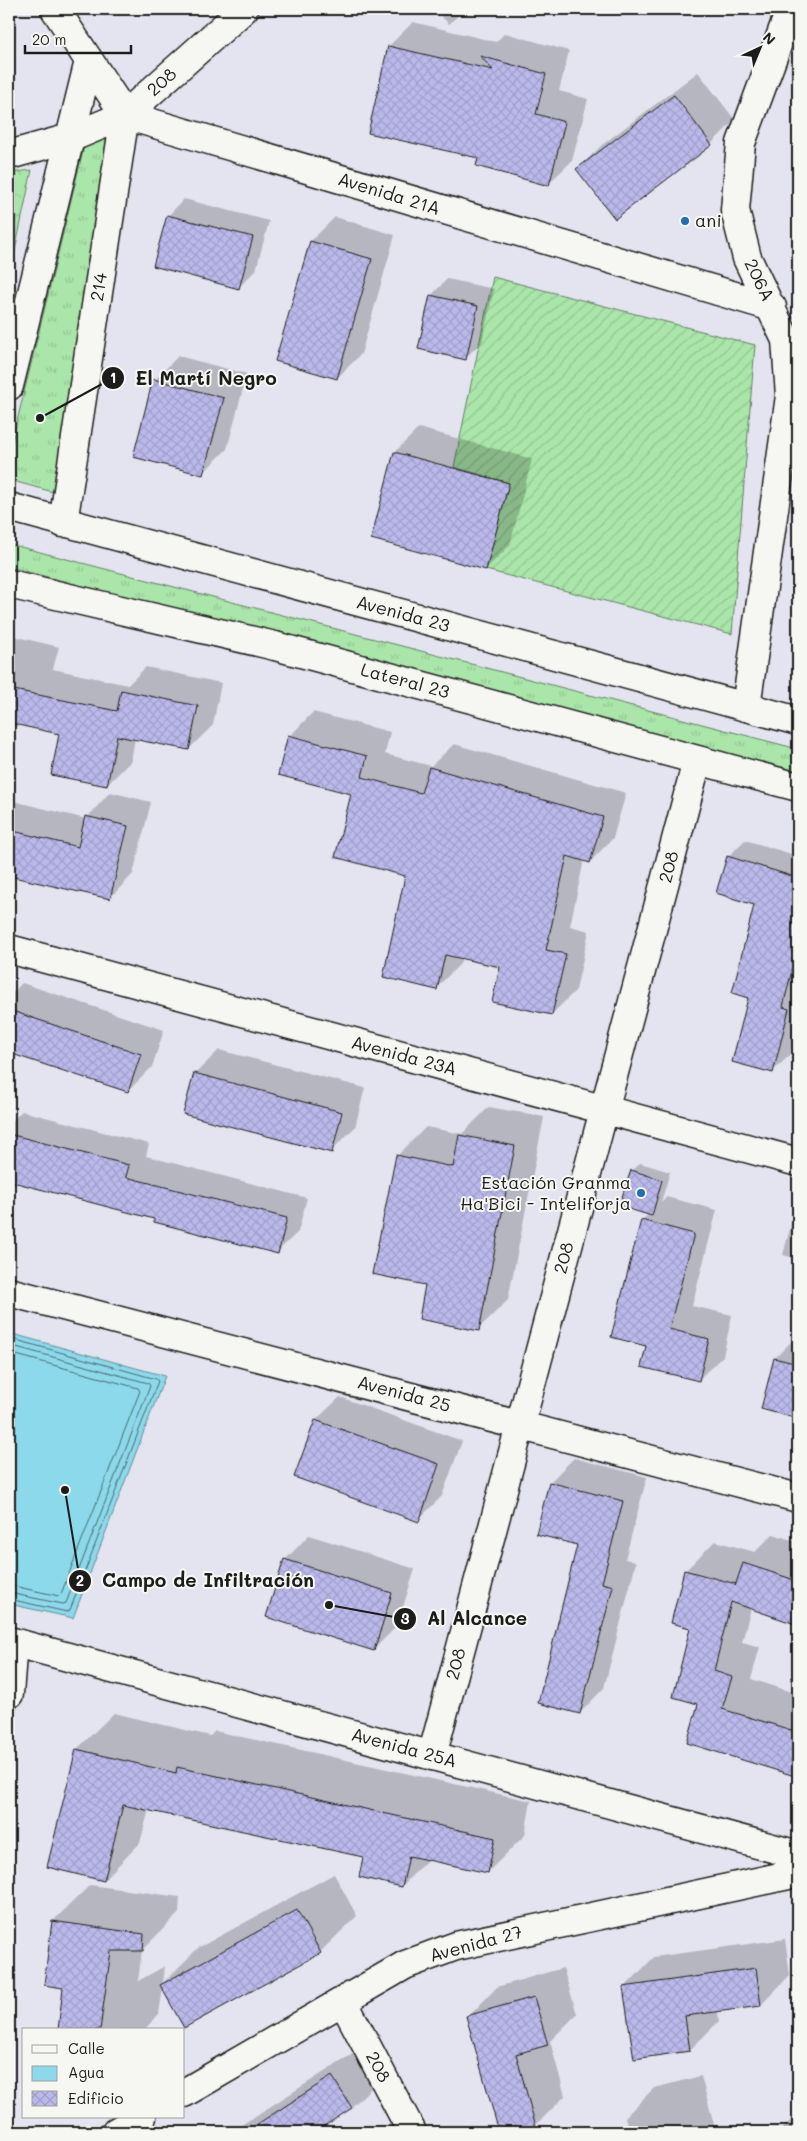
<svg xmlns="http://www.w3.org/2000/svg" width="807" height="2141" font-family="Mali,sans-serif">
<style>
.grass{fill:url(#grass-tufts);stroke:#638063}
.forest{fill:url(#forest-crowns);stroke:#638063}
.garden{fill:url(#garden-furrows);stroke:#638063}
.water{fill:#8cd9eb;stroke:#5f8d98}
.shadow{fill:#0003}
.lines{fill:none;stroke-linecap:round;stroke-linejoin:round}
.shore{stroke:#49686f;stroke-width:1}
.building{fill:url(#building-cross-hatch);stroke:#1c1c1c}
.street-casing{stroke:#1c1c1c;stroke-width:31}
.secondary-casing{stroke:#1c1c1c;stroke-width:31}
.primary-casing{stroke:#1c1c1c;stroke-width:31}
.street{stroke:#f6f6f2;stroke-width:28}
.secondary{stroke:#f6f6f2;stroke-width:28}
.primary{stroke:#f6f6f2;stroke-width:28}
.poi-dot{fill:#1f6fb2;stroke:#f6f6f2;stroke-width:2}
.labels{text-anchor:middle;stroke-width:4;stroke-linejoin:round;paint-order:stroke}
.street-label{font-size:18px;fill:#1c1c1c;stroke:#f6f6f2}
.poi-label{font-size:18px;fill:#1c1c1c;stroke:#f6f6f2;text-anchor:start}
.leader{fill:none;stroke:#1c1c1c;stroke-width:2}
.callout-dot{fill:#1c1c1c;stroke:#f6f6f2;stroke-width:2}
.mark-label{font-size:15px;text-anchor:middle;font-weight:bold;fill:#fff}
.callout-label{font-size:19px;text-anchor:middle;font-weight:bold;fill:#1c1c1c;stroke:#f6f6f2;stroke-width:4;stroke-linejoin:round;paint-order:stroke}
</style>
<defs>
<pattern id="grass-tufts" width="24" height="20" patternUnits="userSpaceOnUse" patternTransform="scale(1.25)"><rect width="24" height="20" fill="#aae5aa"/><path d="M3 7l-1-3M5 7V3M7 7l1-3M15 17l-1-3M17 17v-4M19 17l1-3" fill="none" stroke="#92c492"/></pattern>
<pattern id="forest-crowns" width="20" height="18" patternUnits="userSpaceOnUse" patternTransform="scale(1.25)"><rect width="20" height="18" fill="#aae5aa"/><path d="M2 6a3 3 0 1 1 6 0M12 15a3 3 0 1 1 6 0" fill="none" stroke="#92c492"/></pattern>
<pattern id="garden-furrows" width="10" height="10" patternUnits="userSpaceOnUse" patternTransform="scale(1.25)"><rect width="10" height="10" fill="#aae5aa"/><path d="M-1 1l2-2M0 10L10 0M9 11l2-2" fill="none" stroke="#92c492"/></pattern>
<pattern id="building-cross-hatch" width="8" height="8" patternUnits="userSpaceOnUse" patternTransform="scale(1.25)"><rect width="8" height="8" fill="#bbb9eb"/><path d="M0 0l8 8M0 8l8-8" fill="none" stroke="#a09ec9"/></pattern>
</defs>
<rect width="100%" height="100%" fill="#e4e4f0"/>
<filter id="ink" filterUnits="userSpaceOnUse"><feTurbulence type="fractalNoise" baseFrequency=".02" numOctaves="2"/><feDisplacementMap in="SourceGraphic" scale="10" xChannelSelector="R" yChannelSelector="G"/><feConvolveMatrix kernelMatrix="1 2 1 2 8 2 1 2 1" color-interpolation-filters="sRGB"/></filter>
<g filter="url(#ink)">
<path class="grass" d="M95,136L111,139L53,492L9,480V454L84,147Z
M9,544L798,749V772L9,567Z"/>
<path class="forest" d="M32,170L9,279V173Z"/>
<path class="garden" d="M493,277L755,345L732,634L486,570L509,483L454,467Z"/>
<path class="water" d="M9,1333L165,1376L73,1618L9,1604Z"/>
<path class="shadow" d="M434,9H465L449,24Z
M9,14L14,61L9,67Z
M413,22L496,42L505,33L569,51L559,91L588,99L572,161L548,184L389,46Z
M698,72L735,120L711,144L578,169L602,145Z
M184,199L269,221L256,270L239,287L168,216Z
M335,217L395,235L361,354L337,378L277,360L311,241Z
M447,279L494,289L482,342L465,358L431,296Z
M178,356L247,374L227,449L203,473L155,380Z
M419,428L532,459L510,545L486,569L372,538L395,452Z
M9,635L59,647L53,669L128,685L146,667L221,683L213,725L189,749L135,738L131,761L107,785L61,733L16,723L9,754Z
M313,712L390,732L385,754L431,766L454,744L626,793L613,838L590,862L584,860L570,926L589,931L576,990L552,1014L502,966L462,957L460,964L436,988L407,875L353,793L290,736Z
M110,792L151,802L133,874L110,898L9,875V800L86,819Z
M745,840L798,856V1020L790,1055L773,1071L750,997L756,904L728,857Z
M22,983L164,1030L152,1067L128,1091L9,1052V997Z
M219,1050L365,1088L355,1127L331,1151L195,1074Z
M489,1107L544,1117L508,1300L478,1329L427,1284L397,1156L426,1127L462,1134Z
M22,1111L149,1144L146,1156L307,1198L298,1232L277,1252L156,1218L9,1180V1124Z
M640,1163L670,1172L661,1202L666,1197L717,1210L692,1306L732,1315L723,1356L699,1379L648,1345L642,1220L649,1214L632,1171Z
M798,1209V1259L783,1255L794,1213Z
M798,1335V1417L762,1408L775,1358Z
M340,1397L462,1441L442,1496L418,1520L316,1420Z
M574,1458L647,1477L625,1559L636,1562L604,1688L580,1713L579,1544L537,1533L550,1482Z
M773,1534L798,1542V1623L751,1608L742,1642L760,1647L751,1679L798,1694V1776L700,1704L685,1571L715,1541L755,1552Z
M309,1535L415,1569L397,1626L373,1650L268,1616L286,1559Z
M114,1713L210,1736L215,1731L531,1801L525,1835L488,1872L428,1859L402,1886L365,1856L149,1809L140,1843L104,1880L77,1749Z
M334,1874L357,1916L320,1952L163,1987L159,2014L144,2030H59L64,1987L53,1921L90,1885L180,1897L179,1913L142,1950L138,1981L165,1966L163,1983L198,1948Z
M785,1939L790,1975L761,2005L718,2011L719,2021L690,2050L625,1987L654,1957Z
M563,1968L577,2014L550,2041L565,2096L535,2126L512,2132H500L468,2017L497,1987Z
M362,2048L381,2078L352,2107L313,2132H235L243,2124Z
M701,2076L716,2132H629L625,2117L654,2088Z
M793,2118H798V2132H779Z"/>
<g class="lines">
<path class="shore" d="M9,1338L156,1379L158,1381L70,1610L67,1612L9,1599
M9,1345L148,1383L150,1386L66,1603L63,1604L9,1593
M9,1353L138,1388L140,1391L61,1594L59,1596L9,1585"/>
</g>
<path class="building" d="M388,46L493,70L480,56L546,74L536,114L565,122L549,186L476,166L478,158L368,133Z
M674,95L712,145L615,219L576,169Z
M167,215L253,237L239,289L153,266Z
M310,241L372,259L337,379L275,361Z
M430,295L478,306L466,360L418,349Z
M153,379L224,398L203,475L133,457Z
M394,452L509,483L486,570L371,539Z
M9,689L117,711L121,690L198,706L189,750L117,736L107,786L51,775L59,734L9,723Z
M288,735L367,756L362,777L421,793L429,767L603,817L590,863L567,856L546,950L566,954L552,1015L492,1002L500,967L445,955L437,990L383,977L405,876L335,857L351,794L278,775Z
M85,816L128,826L110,899L9,876V830L78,847Z
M727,856L798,878V945L783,1007L789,1009L773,1073L732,1062L748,998L732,993L754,905L716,893Z
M9,1010L141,1054L128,1092L9,1053Z
M194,1073L342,1112L332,1153L183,1114Z
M9,1134L129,1165L126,1177L287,1218L278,1254L154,1222V1219L9,1181Z
M459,1135L515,1146L479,1331L419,1319L425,1285L372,1274L396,1155L453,1167Z
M631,1170L662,1180L652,1216L619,1206Z
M641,1220L694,1234L669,1329L709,1339L699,1381L641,1367L646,1346L611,1337Z
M774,1358L798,1364V1419L761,1409Z
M315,1420L439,1464L419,1522L294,1477Z
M549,1482L623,1501L602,1583L613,1586L580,1714L538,1703L577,1545L536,1534Z
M284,1559L392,1593L374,1651L266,1617Z
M743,1563L798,1581V1625L731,1602L714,1671L732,1677L722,1709L798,1732V1777L687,1743L698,1704L673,1697L690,1628L671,1623L684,1570L736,1584L735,1586Z
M76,1749L176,1773L177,1767L495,1838L488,1873L409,1856L402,1887L359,1877L363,1857L123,1805L104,1881L47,1867Z
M297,1910L321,1953L184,2028L160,1985Z
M52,1921L144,1934L143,1951H111L100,2030H58L63,1988L44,1985Z
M756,1968L761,2006L685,2016L690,2051L634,2059L623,1987Z
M534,1997L548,2045L516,2054L536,2127L516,2132H499L466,2016Z
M332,2076L352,2108L315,2132H245Z"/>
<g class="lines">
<defs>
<path id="street" d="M125,115L772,307
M9,155L70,138L125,115L244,9
M9,584L275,646L798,787
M746,707L790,396L786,340L747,258L735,210L741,143L785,24L793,9
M9,949L798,1162
M9,1292L798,1498
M9,1641L798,1855
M9,1694L13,1642
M432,1756L697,761
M343,2001L412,2132
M184,2093L405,1965L456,1946L798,1873
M116,2132L142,2117"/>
<path id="secondary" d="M55,9L125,115L63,523
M9,386L89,61"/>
<path id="primary" d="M9,507L798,721"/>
</defs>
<use href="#street" class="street-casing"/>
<use href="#secondary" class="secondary-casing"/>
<use href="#primary" class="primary-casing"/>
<use href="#street" class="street"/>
<use href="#secondary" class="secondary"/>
<use href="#primary" class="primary"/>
</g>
</g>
<g class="poi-dot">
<circle cx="685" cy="221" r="5"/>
<circle cx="641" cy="1193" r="5"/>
</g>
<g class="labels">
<g class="street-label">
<text transform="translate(162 82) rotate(-42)" y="6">208</text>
<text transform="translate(389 194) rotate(17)" y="6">Avenida 21A</text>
<text transform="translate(759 280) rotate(64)" y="6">206A</text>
<text transform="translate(99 287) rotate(-81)" y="6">214</text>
<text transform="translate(403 614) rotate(15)" y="6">Avenida 23</text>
<text transform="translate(405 681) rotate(15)" y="6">Lateral 23</text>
<text transform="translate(669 867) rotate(-75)" y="6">208</text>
<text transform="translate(404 1056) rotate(15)" y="6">Avenida 23A</text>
<text transform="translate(564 1258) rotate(-75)" y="6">208</text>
<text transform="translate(404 1394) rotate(15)" y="6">Avenida 25</text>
<text transform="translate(456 1664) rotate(-75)" y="6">208</text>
<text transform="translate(404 1748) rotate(15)" y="6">Avenida 25A</text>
<text transform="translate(476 1944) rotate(-15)" y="6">Avenida 27</text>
<text transform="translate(378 2067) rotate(62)" y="6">208</text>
</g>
<g class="poi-label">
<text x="695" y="227">ani</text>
<text x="631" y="1189" text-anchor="end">Estación Granma<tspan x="631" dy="21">Ha'Bici - Inteliforja</tspan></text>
</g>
</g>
<path class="leader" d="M40 418L113 378M65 1490L80 1581M329 1605L405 1619"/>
<g class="callout-dot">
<circle cx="40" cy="418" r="5"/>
<circle cx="65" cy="1490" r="5"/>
<circle cx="329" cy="1605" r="5"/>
<circle cx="113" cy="378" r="12"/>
<circle cx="80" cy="1581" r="12"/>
<circle cx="405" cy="1619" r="12"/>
</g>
<g class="mark-label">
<text x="113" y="383">1</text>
<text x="80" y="1586">2</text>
<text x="405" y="1624">3</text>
</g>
<g class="callout-label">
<text x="206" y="385">El Martí Negro</text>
<text x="208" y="1587">Campo de Infiltración</text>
<text x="477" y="1625">Al Alcance</text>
</g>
<rect width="807" height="2141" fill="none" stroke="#f6f6f2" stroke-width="30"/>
<rect x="15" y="15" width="777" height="2111" fill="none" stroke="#1c1c1c" stroke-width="2" filter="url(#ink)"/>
<rect x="22" y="2028" width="162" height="90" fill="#f6f6f2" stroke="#9f9f9c"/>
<rect x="32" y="2045" width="25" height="8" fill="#f6f6f2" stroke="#9f9f9c"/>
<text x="68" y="2054" font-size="15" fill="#1c1c1c">Calle</text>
<rect x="32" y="2066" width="25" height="15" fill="#8cd9eb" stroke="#9f9f9c"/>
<text x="68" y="2078" font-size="15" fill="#1c1c1c">Agua</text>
<rect x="32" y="2091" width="25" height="15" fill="url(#building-cross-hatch)" stroke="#9f9f9c"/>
<text x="68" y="2104" font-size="15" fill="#1c1c1c">Edificio</text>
<g transform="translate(760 48) rotate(44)" stroke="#f6f6f2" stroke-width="4" paint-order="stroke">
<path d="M0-4L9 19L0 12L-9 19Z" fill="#1c1c1c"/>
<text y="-8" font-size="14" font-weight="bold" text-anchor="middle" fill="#1c1c1c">N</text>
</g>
<path d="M25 45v8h106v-8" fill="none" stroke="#1c1c1c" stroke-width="2.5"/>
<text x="32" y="45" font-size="15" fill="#1c1c1c" stroke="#f6f6f2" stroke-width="4" paint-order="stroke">20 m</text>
</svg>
